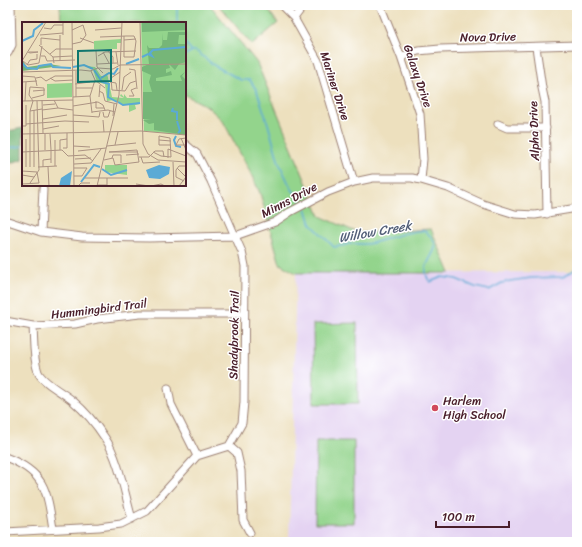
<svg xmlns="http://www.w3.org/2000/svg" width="582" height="547" font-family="Sriracha,sans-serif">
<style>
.built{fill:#e4d3f2}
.green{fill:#93d48c;stroke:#6e7a5c}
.forest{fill:#76b678;stroke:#606a52}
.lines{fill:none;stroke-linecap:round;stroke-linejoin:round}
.stream{stroke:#5baad5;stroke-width:1.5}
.minor-casing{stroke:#9c8074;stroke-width:9}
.minor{stroke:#fff;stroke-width:7}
.poi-dot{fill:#d1495b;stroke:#fff;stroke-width:1.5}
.labels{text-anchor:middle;stroke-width:3;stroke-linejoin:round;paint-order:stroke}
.street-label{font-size:12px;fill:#4a1f2b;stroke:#fff}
.poi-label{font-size:12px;fill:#4a1f2b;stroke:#fff;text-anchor:start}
.water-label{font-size:13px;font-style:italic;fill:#525e77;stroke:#fff}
.inset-river{fill:none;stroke:#5baad5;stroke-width:2}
.inset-road{fill:none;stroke:#ac9383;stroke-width:1}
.view{fill:#0f766e;fill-opacity:0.15;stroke:#0f766e;stroke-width:2}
.inset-edge{fill:none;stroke:#4a1f2b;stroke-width:2}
</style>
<rect width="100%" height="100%" fill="#fff"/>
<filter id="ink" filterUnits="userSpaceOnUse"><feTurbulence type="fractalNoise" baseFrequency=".025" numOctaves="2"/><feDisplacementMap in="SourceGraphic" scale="8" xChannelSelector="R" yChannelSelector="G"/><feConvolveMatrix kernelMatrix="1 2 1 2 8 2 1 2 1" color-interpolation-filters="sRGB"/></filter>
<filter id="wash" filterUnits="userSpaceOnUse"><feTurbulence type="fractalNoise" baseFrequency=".012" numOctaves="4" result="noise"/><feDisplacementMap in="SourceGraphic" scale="16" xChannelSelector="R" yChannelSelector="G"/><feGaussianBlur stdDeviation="0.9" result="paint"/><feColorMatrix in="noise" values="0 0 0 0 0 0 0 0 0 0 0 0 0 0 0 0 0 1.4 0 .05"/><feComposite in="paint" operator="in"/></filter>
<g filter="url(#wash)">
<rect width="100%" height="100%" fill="#ede0be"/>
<path class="built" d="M577,272V542H289L296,273Z"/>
<path class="green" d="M60,5H210L257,63L320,216L358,233L431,229L450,273H296L280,264L260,193L249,170L223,121L207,106L185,95V23H61Z
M222,5H264L278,23L252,45L220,7Z
M357,323L358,404H314L313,324Z
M316,441H354V523H315Z"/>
<path class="forest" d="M5,128L8,131L23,128V159L5,165Z"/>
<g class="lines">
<path class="stream" d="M177,5V23
M185,43L192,51H196L215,66L241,80H250L257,91L268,124L279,163L291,188L301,201
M185,55L192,51
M5,147L8,148L23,146
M306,208L311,224L334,247L346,245L347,244C356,243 364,245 372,243C384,240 413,229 424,231C427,232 431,237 433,240C443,251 416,264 430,282L442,277L456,279L475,287L489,290L502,283L510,281L531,278L563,277L577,268"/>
</g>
</g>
<g filter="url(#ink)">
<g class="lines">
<defs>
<path id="minor" d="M281,5L294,18L318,61L354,182
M380,5L401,57L420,114L423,159L421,180
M294,18L304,5
M536,47L542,88L545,102L547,214
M5,53H8L12,45L11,5
M401,57L418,51L440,49L577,45
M498,124L507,128H546
M185,144L197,154L211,181L242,252L245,266L244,402L242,423L229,446
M5,220L41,232L82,237L149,238L235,236L275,222L290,212L328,192L354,182L373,178H412L421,180L448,188L483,204L515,214L535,215L577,208
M41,232L43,189
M5,321L33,326L75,324L97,319L140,314H244
M33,326C34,342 33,358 38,372C43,383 64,393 73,401C86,412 96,424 105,438C119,459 125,495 132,519
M168,388L171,404L197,456
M229,446L237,453L241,471L243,520L250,533
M5,457C45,472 47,490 53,529
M5,532L99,527L121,524L147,511L197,456L229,446"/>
</defs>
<use href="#minor" class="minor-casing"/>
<use href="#minor" class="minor"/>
</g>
</g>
<circle class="poi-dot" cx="435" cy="408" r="4"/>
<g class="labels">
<g class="street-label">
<text transform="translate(488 37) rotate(-1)" y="4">Nova Drive</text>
<text transform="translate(418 76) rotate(71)" y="4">Galaxy Drive</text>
<text transform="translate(335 86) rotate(72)" y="4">Mariner Drive</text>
<text transform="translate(534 131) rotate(-92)" y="4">Alpha Drive</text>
<text transform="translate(289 200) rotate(-28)" y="4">Minns Drive</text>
<text transform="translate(99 309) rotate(-7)" y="4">Hummingbird Trail</text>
<text transform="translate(234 335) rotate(-89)" y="4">Shadybrook Trail</text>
</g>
<g class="poi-label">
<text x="443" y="405">Harlem<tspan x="443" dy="14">High School</tspan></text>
</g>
<g class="water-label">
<text transform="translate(375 231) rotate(-10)" y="5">Willow Creek</text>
</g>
</g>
<g transform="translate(22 22)">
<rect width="164" height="164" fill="#ede0be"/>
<path d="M119,0H164V113L122,109ZM99,17V21H95V27H72V19ZM63,44L73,45L79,54H83L85,51L90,75L102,76L98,74L99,72L102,75V72L105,76H118V82L113,83L114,87L107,90V83H102L92,78L85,79L83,62L75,60L71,47ZM50,61V75L25,76V62ZM83,143H105V153L83,150Z" fill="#93d48c"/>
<path d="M120,0H164V8L120,10ZM146,10H164V13H157L156,22H164V40L157,42L153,48L147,42L148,46L144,47V51L149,49L150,53L134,56V59H160L158,54L163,50L160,54L164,58V113L132,108V101L127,102L121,98L129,97H121V70H130L127,60L129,53L120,49V45L127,42L125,23L127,26H137L140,23L141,11V18H145ZM1,39L5,45L27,42L39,44L0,49Z" fill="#76b678"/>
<path d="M137,143L148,145L147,152L138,157L127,156L124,148ZM50,149L48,164H37L39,156Z" fill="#5baad5"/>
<path class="inset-river" d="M0,19L11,14L12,8L21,1M120,35L126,32L130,34L128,31L131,28L164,25M0,41L5,46L15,47L17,44L29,42L31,45L49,46M104,42L117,37M51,45L62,43L71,47M72,48L80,60L87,62L86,75L95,80M79,56L87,51L92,52L96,46M96,80L101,83L118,81M151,86L150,89L155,90V98M155,99L158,109L156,111M154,114L152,118L154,124L159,125M80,147L89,153L105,148M59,160L72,143L78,145"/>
<path class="inset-road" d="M41,0V13M50,0L52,164M118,0L121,122L126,132L136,138L164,140M22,6L29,7L32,3H41M73,8L99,6M18,13L41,11M38,13V39M78,15L104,14H112L114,19L112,35H102V14M58,16L72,21M102,18L114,17M50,22L59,20L64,13L61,3L50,8M17,23L31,35L32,41M19,23V16L38,18M74,29L75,45L81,51M86,29L91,35V41M6,30L8,31L16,30H7M81,30L87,41M94,30L96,43M28,32L34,27H50M19,34H23L25,39L53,38M76,34L83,30L114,29M31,35L50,34M0,39L24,0M1,39L6,43L17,41L20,24M75,42L95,41M5,43L8,38L15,37V32M107,47L113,48L115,67M54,49V75M69,49L73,58L83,66M0,50L59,48L68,49L76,46L91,47L98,43L164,42M98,50L89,56L90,68L103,69L108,61L114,59M0,54L13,55L15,64M14,56L19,55L24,59L33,54H51M28,56L33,59L51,58M0,60L15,59M88,60L94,61L95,68M53,62L68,60M54,66H70M100,68L102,55L109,50M11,69L23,68M77,69L81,71L83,79L95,82M68,74L70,91M107,74H112L109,68L114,66M51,75L68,74L73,58M77,75L78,63M10,76L22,73V66L8,65L7,73L11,79M20,78L21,111M32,78L36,86L51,88M0,79L51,78M3,79L4,60M74,79V86H82M21,83L33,82M51,84L76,80L81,83L83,88M12,88V145M20,88L36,86M8,89L20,87M70,90L86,88L93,90M81,90L82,95H86L88,89M51,93L77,95L78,90M91,94L92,82M21,97L45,93M81,98L82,110M4,102L43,99L67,100M0,104H4V83M21,107L37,104M0,112L119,109L164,113M23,112V128M28,112L29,128M159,116L164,128M164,116L157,117L154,123H164M4,117V145M33,118V144M137,118L149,119M93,123L96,110M51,124L68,125M85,124L114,121M41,126H45V111M29,128V141M38,128V118L45,117M56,129L84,126M0,130L40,128L46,134L63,133L71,139M87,130H116M131,130L139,134L149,135L148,116L137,114V123H149M104,133L117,132M117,135H127L133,129H141L142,135M119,135L121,141L138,140M90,136L91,133H99V141M146,136V127L164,134M53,137L69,136M82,138L91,136L93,143L117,140L115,128L87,130M151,140L152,164M52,142L69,141L79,127M8,145V89L11,79M16,145L35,144M21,145V138L29,137M26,145L27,164M52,146H65M155,146L164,155L157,164M0,149L15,150L17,161L0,162M0,153L12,155M52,154H60L65,146M63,156H106M162,159L154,155V148L157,144H164M8,161L17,148L15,79M114,162L127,164M75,163H85V156M56,164L59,161H68M75,164L97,73L100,0M129,164L139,162L143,164"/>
<path class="view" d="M89,28V59L56,60V29Z"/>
<rect width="164" height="164" class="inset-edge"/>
</g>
<rect width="582" height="547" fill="none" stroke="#fff" stroke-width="20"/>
<path d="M436 521v6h73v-6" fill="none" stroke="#4a1f2b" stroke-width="2"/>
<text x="442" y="521" font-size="12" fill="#4a1f2b" stroke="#ffffff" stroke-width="3" paint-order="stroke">100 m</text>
</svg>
